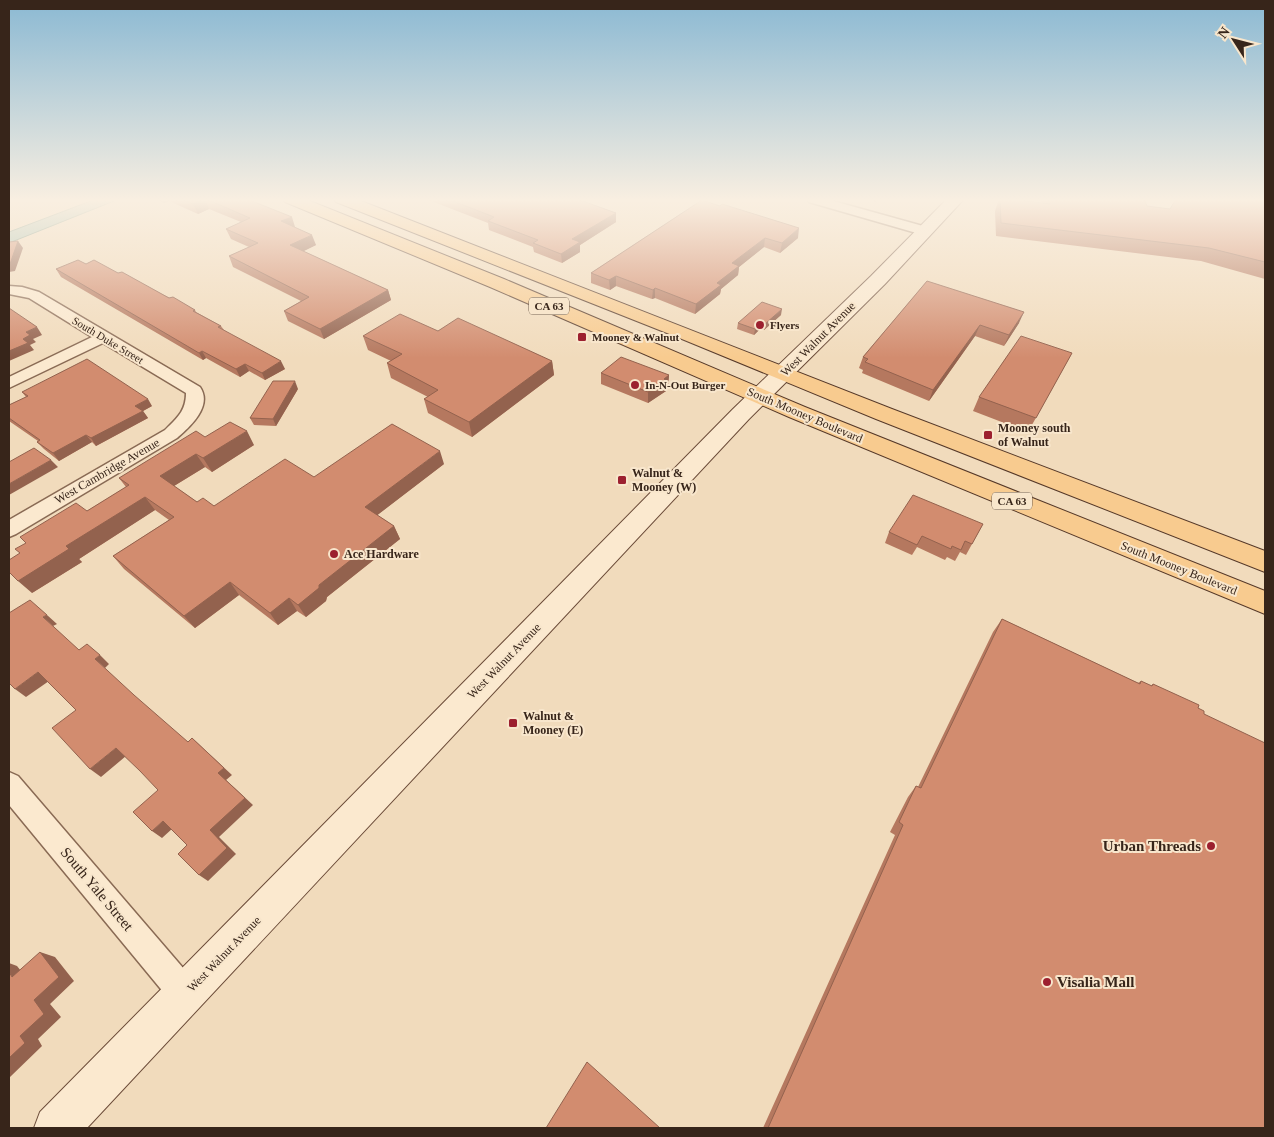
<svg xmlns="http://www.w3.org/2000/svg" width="1274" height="1137" font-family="Georgia,serif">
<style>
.water{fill:#a0c1b4;stroke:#678f81}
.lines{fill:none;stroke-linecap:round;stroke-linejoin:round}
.minor-casing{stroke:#896a54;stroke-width:3}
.secondary-casing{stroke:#6b4b38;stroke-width:2}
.primary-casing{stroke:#563929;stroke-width:2}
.minor{fill:#fbe9cf;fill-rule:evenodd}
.secondary{fill:#fbe9cf;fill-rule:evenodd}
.primary{fill:#f8cb8f;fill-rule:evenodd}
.wall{fill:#b5785f}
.shaded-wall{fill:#93624e}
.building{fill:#d28c6f;stroke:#93624e}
.poi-dot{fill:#9c202f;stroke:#f8e6cc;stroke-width:2}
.labels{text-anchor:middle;stroke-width:4;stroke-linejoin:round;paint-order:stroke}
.shield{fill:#f8e6cc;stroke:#715f4f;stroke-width:1}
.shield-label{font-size:11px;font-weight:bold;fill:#37251a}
.far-poi-label{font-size:11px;font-weight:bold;fill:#37251a;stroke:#f8e6cc;text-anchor:start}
.far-street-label{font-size:11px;fill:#37251a;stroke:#f8e6cc}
.street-label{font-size:12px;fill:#37251a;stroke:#f8e6cc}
.poi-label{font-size:12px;font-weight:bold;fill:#37251a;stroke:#f8e6cc;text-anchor:start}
.near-poi-label{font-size:15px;font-weight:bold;fill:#37251a;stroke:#f8e6cc;text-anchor:end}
.near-street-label{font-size:15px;fill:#37251a;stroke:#f8e6cc}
</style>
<rect width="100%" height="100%" fill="#f1dbbc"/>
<path class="water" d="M96,199H119L9,243V232Z"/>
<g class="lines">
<defs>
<path id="minor" d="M807,199H826L930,228L932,231L925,235L920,234L809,202Z
M9,286L22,287L39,292L200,387C213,406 190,427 177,438L16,534L9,537V520L165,430C177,418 186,411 186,393L103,343L9,388V377L92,337L29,298L9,294Z
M9,772L18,776L196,983L201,994L196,1005L185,1010L174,1005L9,805Z"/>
<path id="secondary" d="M947,199H964L885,284L749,419L87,1128H34L40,1112L733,409L871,276Z"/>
<path id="primary" d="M283,199H305L504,279L805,407L1265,591V614L789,417L490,287L285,202Z
M334,199H356L892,409L1265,551V572L876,419L677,337L336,202Z"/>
</defs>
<use href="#minor" class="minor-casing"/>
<use href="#secondary" class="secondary-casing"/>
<use href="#primary" class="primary-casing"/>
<use href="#minor" class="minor"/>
<use href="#secondary" class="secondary"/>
<use href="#primary" class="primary"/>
</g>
<path class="wall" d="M155,199H247L295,227L316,245L303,251L388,290L391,300L324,339L288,321L284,311L301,301L233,267L229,256L249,247L231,239L226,229L241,222L209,209L198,214L169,201L164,203Z
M426,199H577L616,213V222L580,245V252L562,263L534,252L533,247L489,230L488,223Z
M865,199H880L876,202Z
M999,199H1010L1042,203L1041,199H1144L1147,206L1170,209L1265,199V279L1201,261L996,236L995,211Z
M702,200L798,238L780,253L764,247L739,267L738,275L721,289L720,294L695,314L655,298L652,299L616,286L610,290L591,283V273Z
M86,264L118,273L195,310L196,312L221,326L224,330L285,369L265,380L249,371L240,377L206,358L203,360L61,277L56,269Z
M927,281L1019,323L1004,346L975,336L929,401L862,373L863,370L859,368L863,357Z
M781,315L764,330L761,328L754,335L737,329L738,323Z
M438,331L552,361L554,375L472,437L428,413L424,399L428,397L391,378L387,363L391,361L368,350L363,336Z
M1072,353L1028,432L973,411L979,397Z
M601,373L669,375L668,386L666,388V391L648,403L601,384Z
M298,389L276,426L254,425L250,418Z
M22,392L152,406L143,411L148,418L96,446L92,442L59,461L44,449L37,442L38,441L9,421V405L26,397Z
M205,437L254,445L212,472L205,467L174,486L197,502L214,506L314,477L444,464L377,515L394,526L400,539L327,597L326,601L306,617L297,611L278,625L239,595L195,628L124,569L113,556L169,520L155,510L79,559L82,562L32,593L87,511L126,487L119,478Z
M983,524L966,555L960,552L955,561L947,557L945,560L917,547L912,555L885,543L889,532Z
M1002,619L1138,683L1141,681L1151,686L1153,684L1198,708L1204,714L1265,1128H763L895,835L890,832L908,797L916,786L918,787L993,632Z"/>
<path class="shaded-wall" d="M162,199H168L169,201L164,203Z
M205,199L209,209L198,214L193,204Z
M616,213V222L580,245V252L562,263L561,254L572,239Z
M292,217L295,227L285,232L281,221Z
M799,228L798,238L780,253L782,243Z
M312,235L316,245L294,256L290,245Z
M765,238L764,247L739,267L738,275L721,289L720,294L695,314L696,304L732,263Z
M18,241L23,248L15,271L9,272V264Z
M616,276V286L610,290L609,280Z
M655,288V298L652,299L653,290Z
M388,290L391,300L324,339L320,329Z
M782,309L781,315L764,330L765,324Z
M1024,312L1019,323L1004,346L1009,335Z
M762,323L761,328L754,335L755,329Z
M980,325L975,336L929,401L933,390Z
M37,327L42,335L33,339L36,342L30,345L34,350L9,361V351L23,339L26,332Z
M202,351L206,358L203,360L199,353Z
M281,361L285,369L265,380L262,373Z
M552,361L554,375L472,437L469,422Z
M245,364L249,371L240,377L236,369Z
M669,375L668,386L666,388V391L648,403V392Z
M295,381L298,389L276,426L273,419Z
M148,399L152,406L143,411L148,418L96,446L91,438L135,406Z
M247,431L254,445L212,472L203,458Z
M86,435L92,442L59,461L53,453Z
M440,451L444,464L371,520L365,507Z
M196,454L205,467L169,489L160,476Z
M51,460L58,467L9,495V484Z
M145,497L155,510L79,559L82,562L32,593L18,581L66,546Z
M394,526L400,539L327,597L326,601L306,617L298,605L319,585Z
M230,582L239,595L195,628L184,616Z
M289,598L297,611L278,625L270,613Z
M47,615L57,624L53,626L43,617Z
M100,655L109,664L105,668L95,659Z
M38,672L49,681L26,697L15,689Z
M192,738L232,775L226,780L253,805L219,837L236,854L208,881L199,875L210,830Z
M116,748L126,756L101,777L90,769Z
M163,821L173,828L162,838L152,831Z
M40,952L55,957L74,981L50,1004L61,1017L38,1039L42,1046L9,1078V1058L20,1036L34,1000Z
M9,963L17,966L29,981L12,977L9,972Z"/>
<path class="building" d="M182,199H204L193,204Z
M206,199H247L292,217L281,221L312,235L290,245L388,290L320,329L284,311L309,297L229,256L258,243L226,229L250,218Z
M448,199H577L616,213L572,239L580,242L561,254L533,243L538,240L488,221L494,217Z
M1000,199H1010L1050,204L1049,199H1144L1147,206L1170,209L1176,199H1265V262L1209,248L1001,223Z
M702,200L720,206L722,204L799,228L782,243L765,238L732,263L739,266L717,283L721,285L696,304L655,288L653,290L616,276L609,280L591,273Z
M18,241L10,264H9V242Z
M78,260L86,264L94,260L118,273L122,272L169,298L173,297L195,310L193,311L221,326L218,327L281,361L262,373L245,364L236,369L202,351L199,353L56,269Z
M927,281L1024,312L1009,335L980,325L933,390L865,362L868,359L863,357Z
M762,302L782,309L765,324L762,323L755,329L738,323Z
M9,308L37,327L26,332L30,335L23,339L28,343L9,351Z
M400,314L438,331L458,318L552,361L469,422L424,399L438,390L387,363L402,354L363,336Z
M1021,336L1072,353L1036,418L979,397Z
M621,357L669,375L664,379L666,380L648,392L601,373Z
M87,359L148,399L135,406L143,411L91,438L86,435L53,453L37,442L40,440L9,418V405L28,396L22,392Z
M273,381H295L273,419L250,418Z
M230,422L247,431L203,458L196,454L160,476L197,502L203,498L214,506L285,459L314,477L392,424L440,451L365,507L394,526L319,585V588L298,605L289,598L270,613L230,582L184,616L113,556L174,517L145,497L66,546L69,549L18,581L9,572V560L20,553L15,549L26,543L20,537L76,503L87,511L129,485L119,478L196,431L205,437Z
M34,448L51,460L9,484V462Z
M913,495L983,524L972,544L965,541L961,550L952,546L951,549L922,536L917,545L889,532Z
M30,600L47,615L43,617L79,650L87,644L100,655L95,659L134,695L188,742L192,738L224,768L218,773L245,798L210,830L227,848L199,875L178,854L187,845L163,821L152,831L133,812L158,790L140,771L116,748L90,769L52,728L76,710L38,672L15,689L9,683V613Z
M1002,619L1140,684L1141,681L1152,686L1153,684L1199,705L1198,708L1204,711V714L1265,743V1128H768L903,825L899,822L916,786L921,788Z
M40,952L59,977L34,1000L44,1014L20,1036L25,1043L9,1058V972L12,977Z
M587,1062L660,1128H546Z"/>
<linearGradient id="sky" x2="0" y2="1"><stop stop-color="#8bb9d3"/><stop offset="0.56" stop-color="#f9efe1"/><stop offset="1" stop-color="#f9efe1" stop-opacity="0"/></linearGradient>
<rect width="1274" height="358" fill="url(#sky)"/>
<g class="poi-dot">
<circle cx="760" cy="325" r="5"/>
<rect x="577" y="332" width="10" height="10" rx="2.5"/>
<circle cx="635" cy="385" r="5"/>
<rect x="983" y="430" width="10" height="10" rx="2.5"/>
<rect x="617" y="475" width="10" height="10" rx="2.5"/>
<circle cx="334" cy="554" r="5"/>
<rect x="508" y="718" width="10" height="10" rx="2.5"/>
<circle cx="1211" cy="846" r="5"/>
<circle cx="1047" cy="982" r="5"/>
</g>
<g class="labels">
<g class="shield">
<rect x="529" y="297.5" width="40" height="17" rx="4"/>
<rect x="992" y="492.5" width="40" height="17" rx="4"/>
</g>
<g class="shield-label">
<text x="549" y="310">CA 63</text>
<text x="1012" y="505">CA 63</text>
</g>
<g class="far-poi-label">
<text x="770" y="329">Flyers</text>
<text x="592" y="341">Mooney &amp; Walnut</text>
<text x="645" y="389">In-N-Out Burger</text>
</g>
<g class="far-street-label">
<text transform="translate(108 340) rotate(31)" y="4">South Duke Street</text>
</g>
<g class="street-label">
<text transform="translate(818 339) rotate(-45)" y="4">West Walnut Avenue</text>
<text transform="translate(805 415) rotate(23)" y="4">South Mooney Boulevard</text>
<text transform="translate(107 471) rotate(-30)" y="4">West Cambridge Avenue</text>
<text transform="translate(1179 568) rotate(22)" y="4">South Mooney Boulevard</text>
<text transform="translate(504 661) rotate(-46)" y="4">West Walnut Avenue</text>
<text transform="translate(224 954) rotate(-46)" y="4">West Walnut Avenue</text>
</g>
<g class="poi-label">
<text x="998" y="432">Mooney south<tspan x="998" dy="14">of Walnut</tspan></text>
<text x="632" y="477">Walnut &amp;<tspan x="632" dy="14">Mooney (W)</tspan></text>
<text x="344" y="558">Ace Hardware</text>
<text x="523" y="720">Walnut &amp;<tspan x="523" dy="14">Mooney (E)</tspan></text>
</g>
<g class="near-poi-label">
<text x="1201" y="851">Urban Threads</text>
<text x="1057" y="987" text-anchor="start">Visalia Mall</text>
</g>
<g class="near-street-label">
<text transform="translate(97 889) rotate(50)" y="5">South Yale Street</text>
</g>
</g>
<rect width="1274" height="1137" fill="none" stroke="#37251a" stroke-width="20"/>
<g transform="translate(1234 40) rotate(306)" stroke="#f8e6cc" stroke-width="4" paint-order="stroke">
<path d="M0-4L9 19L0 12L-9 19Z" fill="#37251a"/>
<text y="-8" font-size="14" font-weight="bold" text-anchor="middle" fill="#37251a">N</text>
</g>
</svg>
